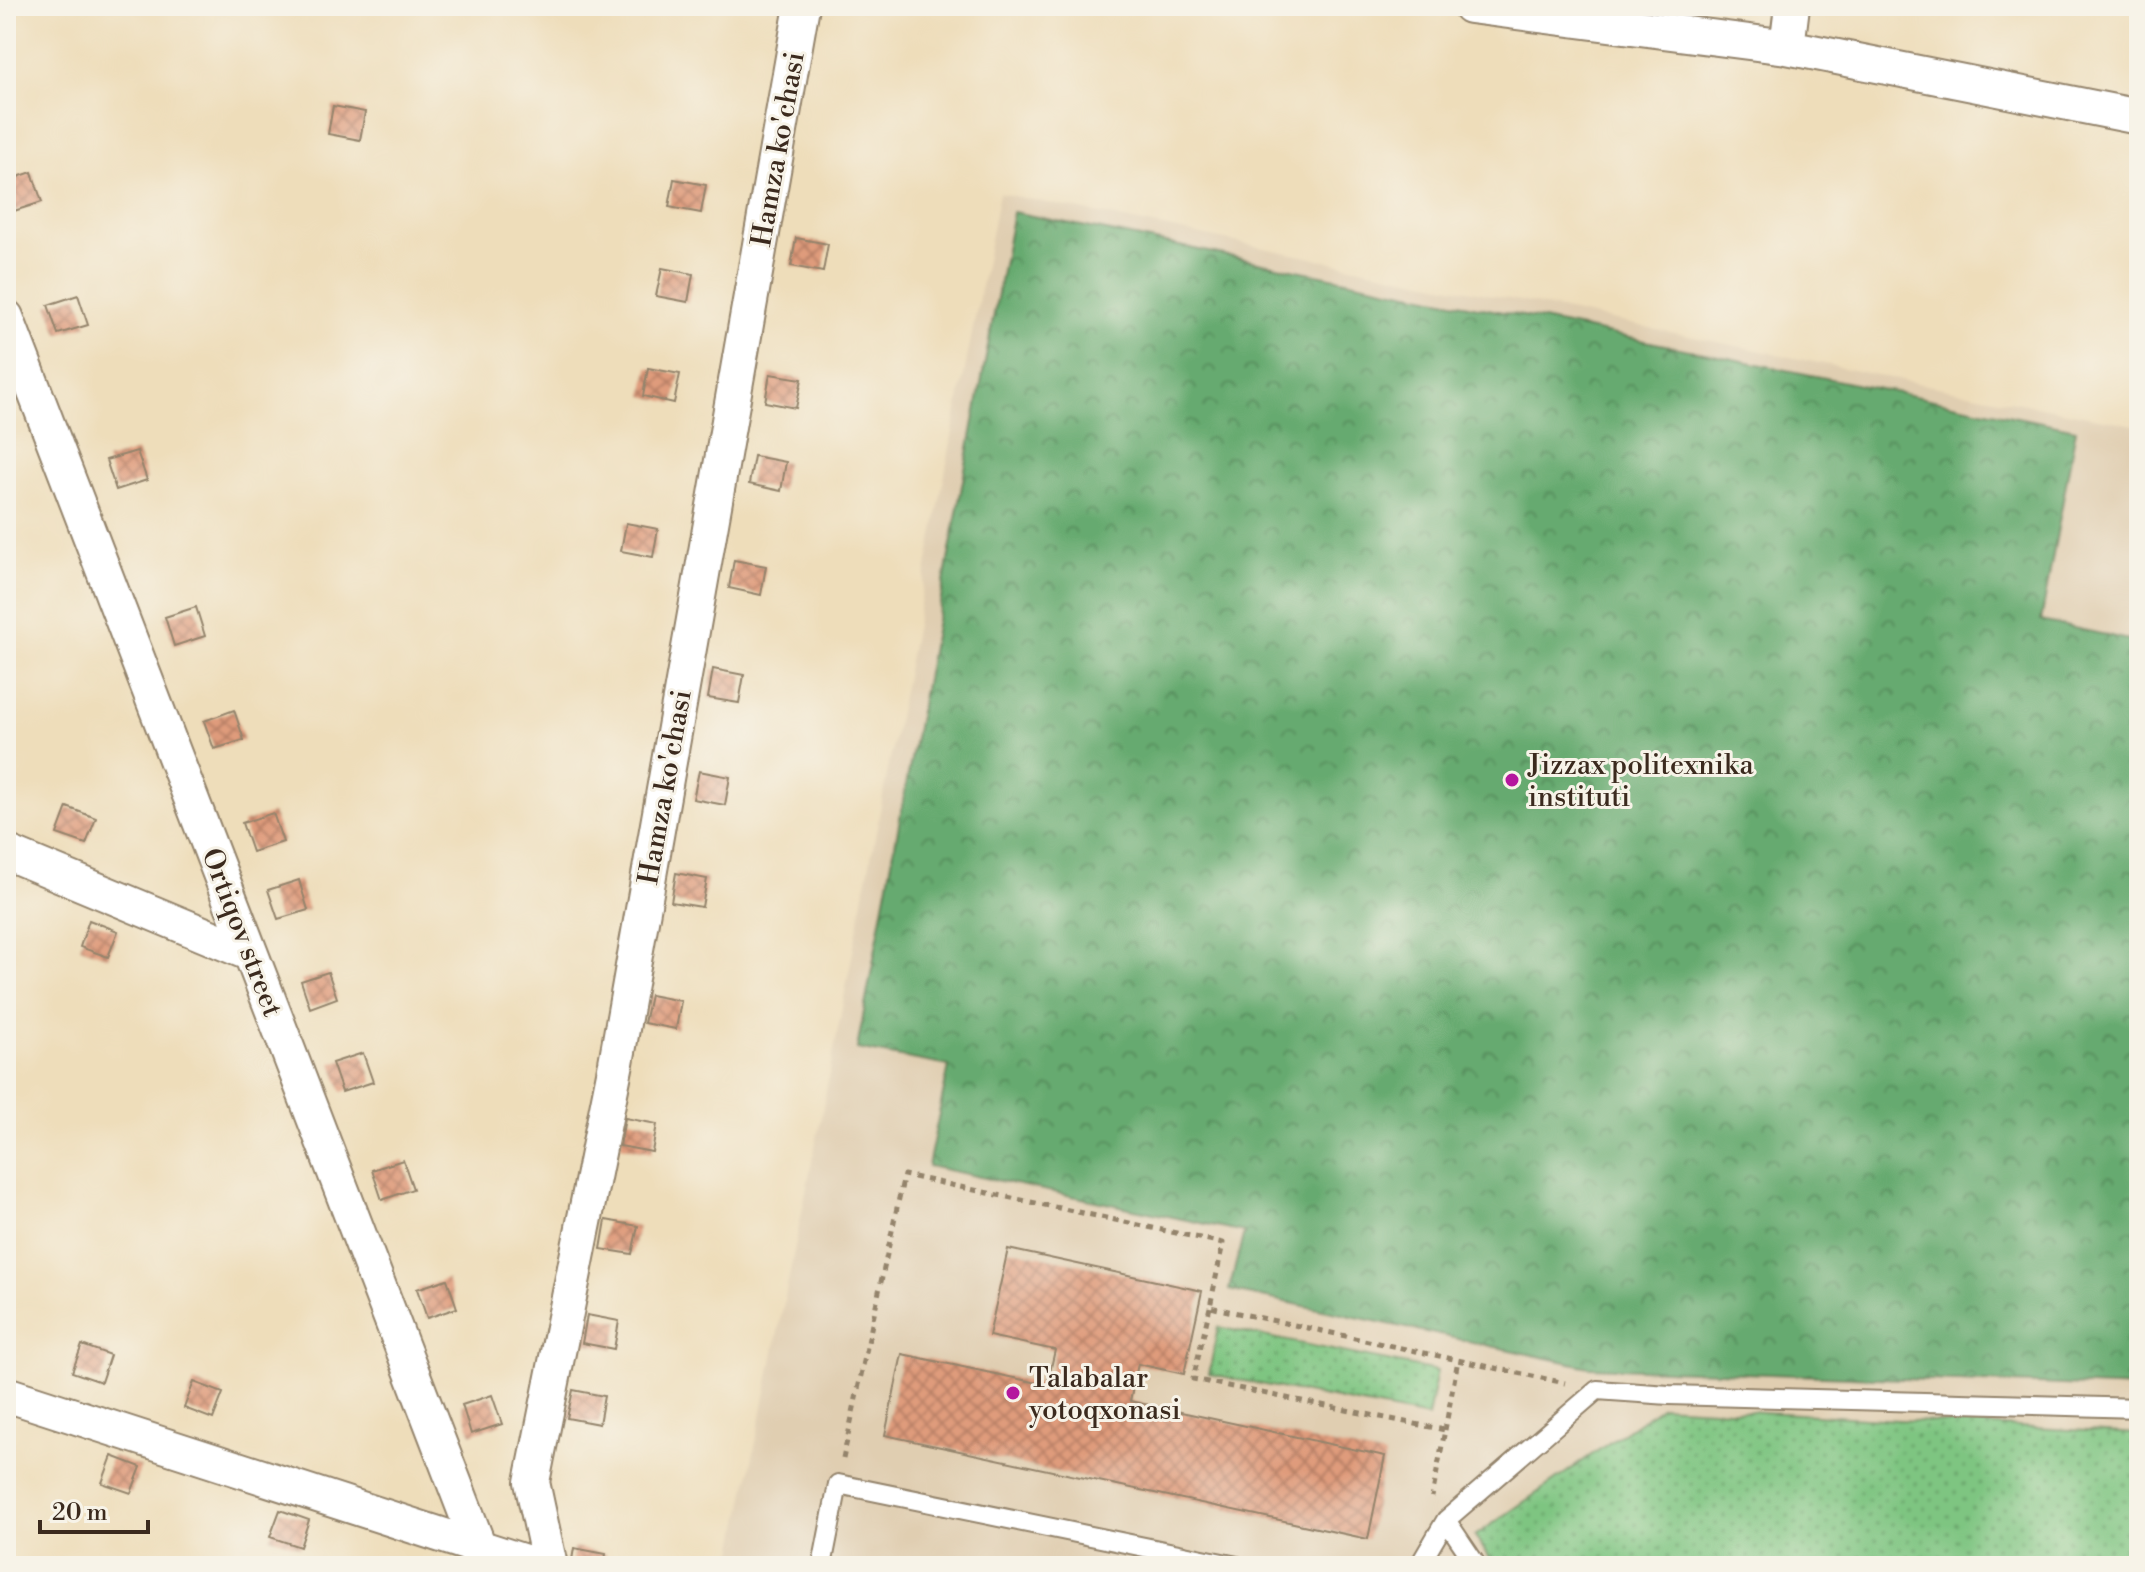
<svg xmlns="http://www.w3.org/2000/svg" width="2145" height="1572" font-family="'Libre Bodoni',serif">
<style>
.built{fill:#e0ceb1}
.grass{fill:url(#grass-dots);stroke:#5c7850;stroke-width:2}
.forest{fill:url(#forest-crowns);stroke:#506a46;stroke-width:2}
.building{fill:url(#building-cross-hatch)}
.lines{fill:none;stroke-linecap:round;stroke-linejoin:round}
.lane-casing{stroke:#94846c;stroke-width:22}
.street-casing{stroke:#94846c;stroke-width:38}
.path{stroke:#94846c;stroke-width:5;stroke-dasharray:6 6;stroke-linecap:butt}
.lane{stroke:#fff;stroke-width:18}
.street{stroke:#fff;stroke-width:34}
.poi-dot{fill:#b5179e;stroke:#f7f3e8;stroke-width:3}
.labels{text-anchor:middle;stroke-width:6;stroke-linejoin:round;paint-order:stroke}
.street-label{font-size:28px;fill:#3b2a1e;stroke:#f7f3e8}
.poi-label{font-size:28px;fill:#3b2a1e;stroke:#f7f3e8;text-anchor:start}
</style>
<defs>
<pattern id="grass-dots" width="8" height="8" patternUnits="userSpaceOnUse" patternTransform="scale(2)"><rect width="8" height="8" fill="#7ec581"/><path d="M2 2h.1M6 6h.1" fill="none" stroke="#68a069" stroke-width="1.8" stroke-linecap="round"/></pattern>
<pattern id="forest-crowns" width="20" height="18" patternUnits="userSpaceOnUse" patternTransform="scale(2)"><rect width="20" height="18" fill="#66aa6f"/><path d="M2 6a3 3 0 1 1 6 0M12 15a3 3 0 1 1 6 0" fill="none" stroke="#558b5b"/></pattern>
<pattern id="building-cross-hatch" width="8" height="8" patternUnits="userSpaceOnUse" patternTransform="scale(2)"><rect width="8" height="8" fill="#df9b7c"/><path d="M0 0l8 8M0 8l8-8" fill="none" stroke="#b67f65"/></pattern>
</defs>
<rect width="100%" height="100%" fill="#f7f3e8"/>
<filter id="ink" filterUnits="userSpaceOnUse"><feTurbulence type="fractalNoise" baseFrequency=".0125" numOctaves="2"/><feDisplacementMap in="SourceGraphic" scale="16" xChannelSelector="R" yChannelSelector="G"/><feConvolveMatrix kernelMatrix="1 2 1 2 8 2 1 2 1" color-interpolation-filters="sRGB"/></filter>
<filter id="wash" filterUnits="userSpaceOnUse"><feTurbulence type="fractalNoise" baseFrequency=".006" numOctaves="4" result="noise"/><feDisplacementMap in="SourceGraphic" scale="32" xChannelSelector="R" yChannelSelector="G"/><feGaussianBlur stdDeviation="1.8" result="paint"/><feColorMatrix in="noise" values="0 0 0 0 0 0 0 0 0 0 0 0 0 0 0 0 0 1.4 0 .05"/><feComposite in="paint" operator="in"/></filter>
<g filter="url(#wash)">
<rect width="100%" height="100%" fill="#eeddba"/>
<path class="built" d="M999,193L1896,379L2139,426V1566H731L822,1112Z"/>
<path class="grass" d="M1218,1327L1437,1371L1428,1417L1209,1374Z
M1662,1406L2139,1434V1566H1495L1475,1536Z"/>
<path class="forest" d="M1013,212L2076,429L2041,621L2139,642V1388L1589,1367L1229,1290L1244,1232L928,1166L949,1066L857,1049Z"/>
<g id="blocks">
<path class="building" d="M333,106L365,112L360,140L328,134Z
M32,172L42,202L11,212L6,196V181Z
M674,179L706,185L701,213L669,207Z
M796,238L828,244L823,272L791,266Z
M662,268L693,274L688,302L656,296Z
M78,295L88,325L58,334L48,305Z
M648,368L680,374L674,403L643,396Z
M770,374L802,379L796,408L765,402Z
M137,451L147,480L116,490L106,460Z
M754,456L786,462L781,491L749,484Z
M626,523L658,529L653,557L621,551Z
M734,560L766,566L761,595L729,588Z
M196,607L205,636L174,646L165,617Z
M713,669L744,675L739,703L708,698Z
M234,710L244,740L214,749L204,721Z
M699,771L730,777L725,805L693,799Z
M67,807L96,818L86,844L57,834Z
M273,813L283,842L252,852L242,823Z
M676,873L707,879L702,907L671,902Z
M299,880L308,910L278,919L268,890Z
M89,920L118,931L108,957L80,947Z
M328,972L337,998L310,1008L301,981Z
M650,995L681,1001L676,1029L644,1023Z
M363,1053L373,1082L342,1092L332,1063Z
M625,1118L657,1124L652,1152L620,1146Z
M403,1160L413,1189L382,1200L372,1170Z
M606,1220L638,1226L632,1254L601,1249Z
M1008,1249L1202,1291L1184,1374L1138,1364L1130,1401L1385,1456L1368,1539L885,1435L902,1354L1047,1385L1055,1350L989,1336Z
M447,1279L457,1308L427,1318L417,1289Z
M587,1315L619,1321L614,1349L582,1343Z
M82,1345L110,1355L101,1382L72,1372Z
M194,1382L223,1393L213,1419L184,1408Z
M573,1390L604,1396L599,1424L567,1418Z
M492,1395L502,1424L471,1434L462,1405Z
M112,1456L141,1467L131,1493L102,1483Z
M280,1510L309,1520L300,1547L270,1537Z
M574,1548L606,1554L604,1566H571Z
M435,1560L452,1566H432Z"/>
</g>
</g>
<g filter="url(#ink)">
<use href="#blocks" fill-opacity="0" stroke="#94846c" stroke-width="2"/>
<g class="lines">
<defs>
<path id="lane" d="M822,1566L838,1484L1237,1566
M1419,1566L1446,1520
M1477,1566L1446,1520L1597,1390L1669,1395L2139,1408"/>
<path id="street" d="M1470,6L1787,47L2139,117
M1787,47L1792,6
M6,317L479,1547
M6,852L251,954
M6,1394L537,1566
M550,1566L532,1482L616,1063L802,6"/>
</defs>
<use href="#lane" class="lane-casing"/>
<use href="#street" class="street-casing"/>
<path class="path" d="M1210,1307L1193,1379L1445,1430L1432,1497
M1445,1430L1458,1360
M843,1459L904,1175L1223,1243L1210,1307L1565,1383"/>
<use href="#lane" class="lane"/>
<use href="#street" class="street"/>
</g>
</g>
<g class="poi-dot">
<circle cx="1512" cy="780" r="8"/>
<circle cx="1013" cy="1393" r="8"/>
</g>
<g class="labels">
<g class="street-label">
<text transform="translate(777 149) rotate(-80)" y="10">Hamza ko'chasi</text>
<text transform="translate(664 787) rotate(-80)" y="10">Hamza ko'chasi</text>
<text transform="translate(243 932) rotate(69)" y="10">Ortiqov street</text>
</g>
<g class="poi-label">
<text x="1528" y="774">Jizzax politexnika<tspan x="1528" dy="32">instituti</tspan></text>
<text x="1029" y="1387">Talabalar<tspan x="1029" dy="32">yotoqxonasi</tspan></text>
</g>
</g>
<rect width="2145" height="1572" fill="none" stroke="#f7f3e8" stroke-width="32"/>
<path d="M40 1520v12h108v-12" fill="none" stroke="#3b2a1e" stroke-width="4"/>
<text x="52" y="1520" font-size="24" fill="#3b2a1e" stroke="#f7f3e8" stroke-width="6" paint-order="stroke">20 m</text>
</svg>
